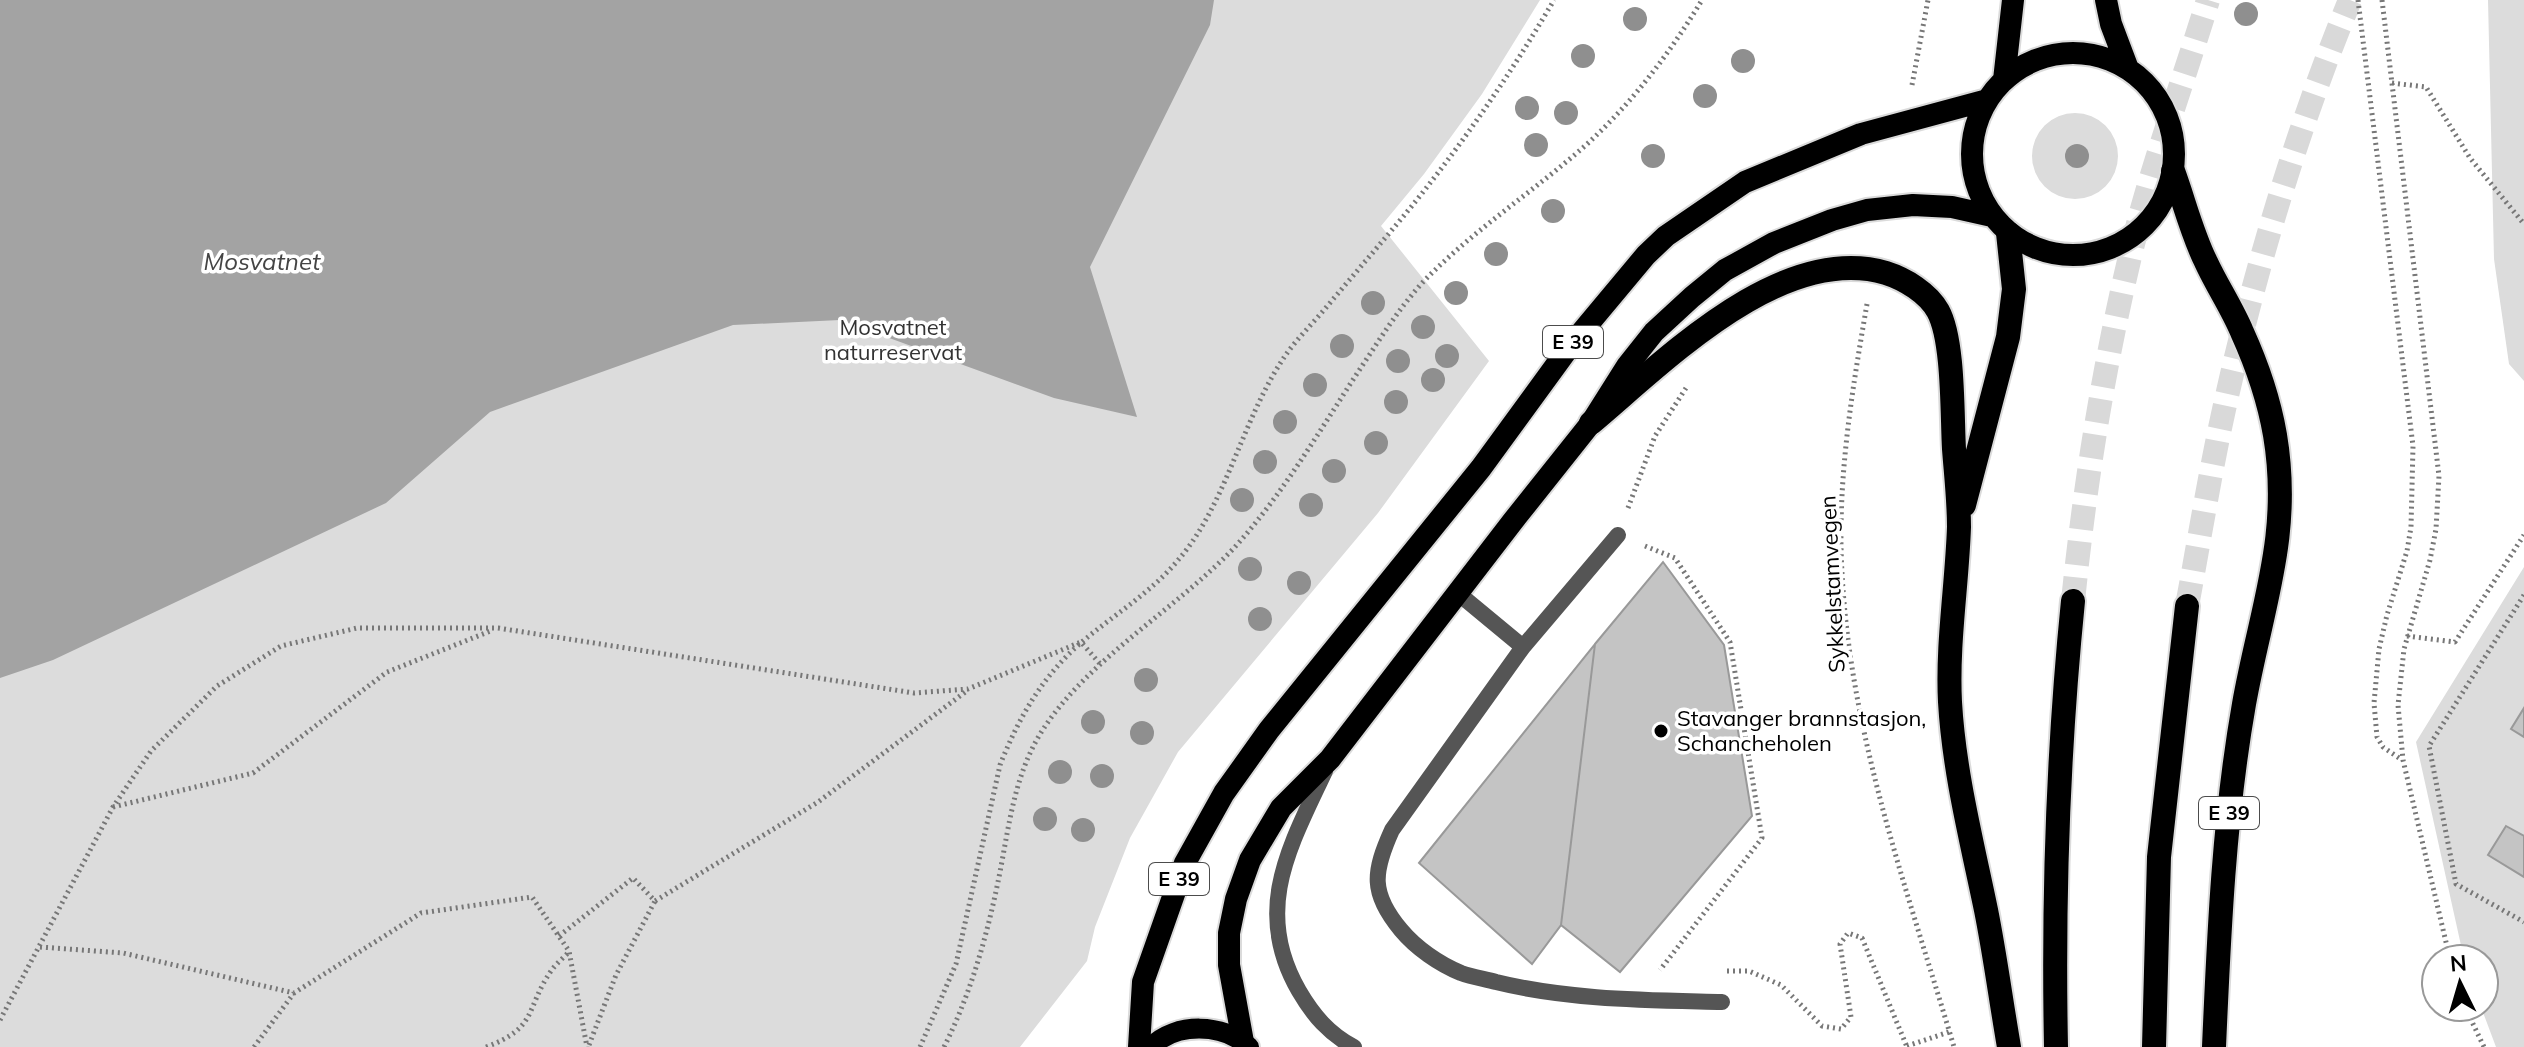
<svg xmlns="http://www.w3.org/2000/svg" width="2524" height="1047" font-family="Mulish,sans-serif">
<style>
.green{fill:#dcdcdc}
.water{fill:#a3a3a3}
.building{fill:#c4c4c4;stroke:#999;stroke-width:2}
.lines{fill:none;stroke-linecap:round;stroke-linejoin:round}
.motorway-tunnel{stroke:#d9d9d9;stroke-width:24;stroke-dasharray:24 12;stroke-linecap:butt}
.primary-casing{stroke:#dbdbdb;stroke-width:24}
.trunk-casing{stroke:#dbdbdb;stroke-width:26}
.motorway-casing{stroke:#dbdbdb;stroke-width:28}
.path{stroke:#777;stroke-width:5;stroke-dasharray:2 4;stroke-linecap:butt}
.service{stroke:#555;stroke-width:16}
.minor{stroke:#555;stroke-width:16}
.primary{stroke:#000;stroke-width:20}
.trunk{stroke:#000;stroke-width:22}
.motorway{stroke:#000;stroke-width:24}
.tree{fill:#8f8f8f}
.poi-dot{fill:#000;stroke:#fff;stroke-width:3}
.labels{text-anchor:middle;stroke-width:7;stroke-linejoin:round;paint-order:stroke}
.shield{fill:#fff;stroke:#4c4c4c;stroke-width:2}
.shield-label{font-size:20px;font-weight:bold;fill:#000}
.park-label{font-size:22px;fill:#333;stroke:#fff}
.street-label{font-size:22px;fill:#000;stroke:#fff}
.poi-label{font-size:22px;fill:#000;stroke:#fff;text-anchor:start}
.water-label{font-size:24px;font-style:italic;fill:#444;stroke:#fff}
</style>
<rect width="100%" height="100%" fill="#fff"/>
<path class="green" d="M0,0H1540L1482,94L1424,174L1381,226L1489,361L1378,513L1178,752L1130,838L1095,927L1087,961L1020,1047H0Z
M2488,0H2524V381L2509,364L2494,259Z
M2032 156a43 43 0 1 1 86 0a43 43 0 1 1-86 0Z
M2524,567V1047H2496L2481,1007H2484V959H2464L2416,742Z"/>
<path class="water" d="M0,0H1214L1210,25L1090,267L1137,417L1054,398L840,320L733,325L490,412L386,503L53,660L0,678Z"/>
<path class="building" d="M1663,562L1724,645L1752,816L1620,972L1561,925L1595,644Z
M1595,644L1561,925L1532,964L1419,863Z
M2524,708V737L2511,729Z
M2506,826L2524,836V877L2488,855Z"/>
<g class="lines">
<path class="motorway-tunnel" d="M2073,601C2086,473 2107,345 2139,220C2159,146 2186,73 2208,0
M2187,606C2200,536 2211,466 2227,396C2257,262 2298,127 2350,0"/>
<defs>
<path id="primary" d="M1151,1047C1176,1022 1223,1023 1249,1047"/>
<path id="trunk" d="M2106,0L2111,24L2128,69
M1972 154a101 101 0 1 1 202 0a101 101 0 1 1-202 0Z
M2004,80L2013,0
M1243,1042L1229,965V933L1236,899L1250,860L1281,808L1330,759L1513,521L1591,423L1627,366L1654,332L1692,297L1725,270L1774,243L1832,220L1867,210L1913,205L1952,207L1992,216
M1139,1047L1143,982L1185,863L1224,793L1269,730L1481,468L1570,346L1646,255L1666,236L1745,182L1861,134L1987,100"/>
<path id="motorway" d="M2173,171C2184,201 2192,234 2206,262C2217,286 2232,308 2242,332C2257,365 2269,400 2275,435C2292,536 2261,608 2244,704C2224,817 2219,932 2214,1047
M1591,423C1664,362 1781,242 1886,273C1905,279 1928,293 1938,311C1954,340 1952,415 1954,449C1956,475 1959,501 1959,527C1957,585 1947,644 1950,702C1954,772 1972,842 1986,910C1995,955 2001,1001 2009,1047
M1964,505L2008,337L2014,289L2008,233
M2056,1047C2053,898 2058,750 2073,601
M2154,1047L2159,857L2187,606"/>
</defs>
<use href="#primary" class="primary-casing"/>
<use href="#trunk" class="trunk-casing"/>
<use href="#motorway" class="motorway-casing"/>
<path class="path" d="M2358,0L2413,446L2411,527L2407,551L2387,615L2379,649L2374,703L2377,737L2383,747L2402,760
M2382,0L2439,476L2436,529L2430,560L2404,649L2398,705L2403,760L2450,959
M2392,83L2426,87L2470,158L2524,224
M1912,85L1928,0
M1867,304C1853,385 1840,463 1841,545C1844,719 1905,882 1954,1047
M1628,508L1655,436L1686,388
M1645,546L1675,558L1730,642L1762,838L1660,970
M2524,595L2429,746L2456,884L2524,922
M2407,636L2455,642L2524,535
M113,807L253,773L387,672L493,630
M559,936L633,878L655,901L818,802L968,690
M40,947L123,953L294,993L421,913L532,897L569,951L587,1047
M1727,971H1749L1781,985L1822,1026L1841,1029L1851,1017L1840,944L1848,933L1862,938L1907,1047
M2465,1007L2484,1047
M0,1020L113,807L151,751L217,686L281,646L357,628H498L914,693L968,689L1081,642L1101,665
M589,1045L616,975L655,901
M1907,1046L1949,1032
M254,1047L294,993
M486,1047C538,1028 525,1009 551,971C556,964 563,958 569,952
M920,1047L956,964L1000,765C1019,717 1043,675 1083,641C1115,614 1152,592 1179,559C1227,503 1242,419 1285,356C1296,340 1311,325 1324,310C1350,279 1376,249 1402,218C1459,149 1509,77 1554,0
M944,1047C971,993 987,936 999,877C1009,827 1014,775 1042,731C1088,659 1175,610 1234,548C1286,491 1325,421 1368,357C1385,331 1402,305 1423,282C1472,231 1533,192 1586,145C1632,103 1670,53 1702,0"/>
<path class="service" d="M1618,535L1523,647L1392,830C1373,872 1370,893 1401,930C1416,948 1439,964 1461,973C1472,977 1485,979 1496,982C1569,1000 1647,1000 1722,1002
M1459,594L1523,647"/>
<path class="minor" d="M1325,771C1290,846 1252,910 1299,991C1313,1015 1329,1034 1354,1047"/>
<use href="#primary" class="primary"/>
<use href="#trunk" class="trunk"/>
<use href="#motorway" class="motorway"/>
</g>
<g class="tree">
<circle cx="2246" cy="14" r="12"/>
<circle cx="1635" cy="19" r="12"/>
<circle cx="1583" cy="56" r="12"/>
<circle cx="1743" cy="61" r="12"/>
<circle cx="1705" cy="96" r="12"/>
<circle cx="1527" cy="108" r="12"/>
<circle cx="1566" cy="113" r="12"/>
<circle cx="1536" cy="145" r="12"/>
<circle cx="1653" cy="156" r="12"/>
<circle cx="2077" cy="156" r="12"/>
<circle cx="1553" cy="211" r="12"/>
<circle cx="1496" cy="254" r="12"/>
<circle cx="1456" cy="293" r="12"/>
<circle cx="1373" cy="303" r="12"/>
<circle cx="1423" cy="327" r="12"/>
<circle cx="1342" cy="346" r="12"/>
<circle cx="1447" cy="356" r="12"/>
<circle cx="1398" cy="361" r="12"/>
<circle cx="1433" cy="380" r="12"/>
<circle cx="1315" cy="385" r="12"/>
<circle cx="1396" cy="402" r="12"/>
<circle cx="1285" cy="422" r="12"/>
<circle cx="1376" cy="443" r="12"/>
<circle cx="1265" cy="462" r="12"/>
<circle cx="1334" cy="471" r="12"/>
<circle cx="1242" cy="500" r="12"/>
<circle cx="1311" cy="505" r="12"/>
<circle cx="1250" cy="569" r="12"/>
<circle cx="1299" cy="583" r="12"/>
<circle cx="1260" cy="619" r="12"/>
<circle cx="1146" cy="680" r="12"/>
<circle cx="1093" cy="722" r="12"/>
<circle cx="1142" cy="733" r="12"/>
<circle cx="1060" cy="772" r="12"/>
<circle cx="1102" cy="776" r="12"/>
<circle cx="1045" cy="819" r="12"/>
<circle cx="1083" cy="830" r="12"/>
</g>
<circle class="poi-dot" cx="1661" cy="731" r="8"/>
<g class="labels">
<g class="shield">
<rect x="1543" y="326" width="60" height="32" rx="6"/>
<rect x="2199" y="797" width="60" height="32" rx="6"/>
<rect x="1149" y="863" width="60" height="32" rx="6"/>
</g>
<g class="shield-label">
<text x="1573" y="349">E 39</text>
<text x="2229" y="820">E 39</text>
<text x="1179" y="886">E 39</text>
</g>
<g class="park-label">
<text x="893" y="335">Mosvatnet<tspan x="893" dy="25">naturreservat</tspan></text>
</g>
<g class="street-label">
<text transform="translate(1832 584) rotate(-93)" y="8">Sykkelstamvegen</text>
</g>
<g class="poi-label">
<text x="1677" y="726">Stavanger brannstasjon,<tspan x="1677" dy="25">Schancheholen</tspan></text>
</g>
<g class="water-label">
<text x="262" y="270">Mosvatnet</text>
</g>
</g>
<g transform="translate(2460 983) rotate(355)"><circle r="38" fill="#ffffff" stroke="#999999" stroke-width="2"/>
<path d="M0-6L14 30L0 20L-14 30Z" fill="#000000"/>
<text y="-12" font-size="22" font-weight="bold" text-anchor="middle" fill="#000000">N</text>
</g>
</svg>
